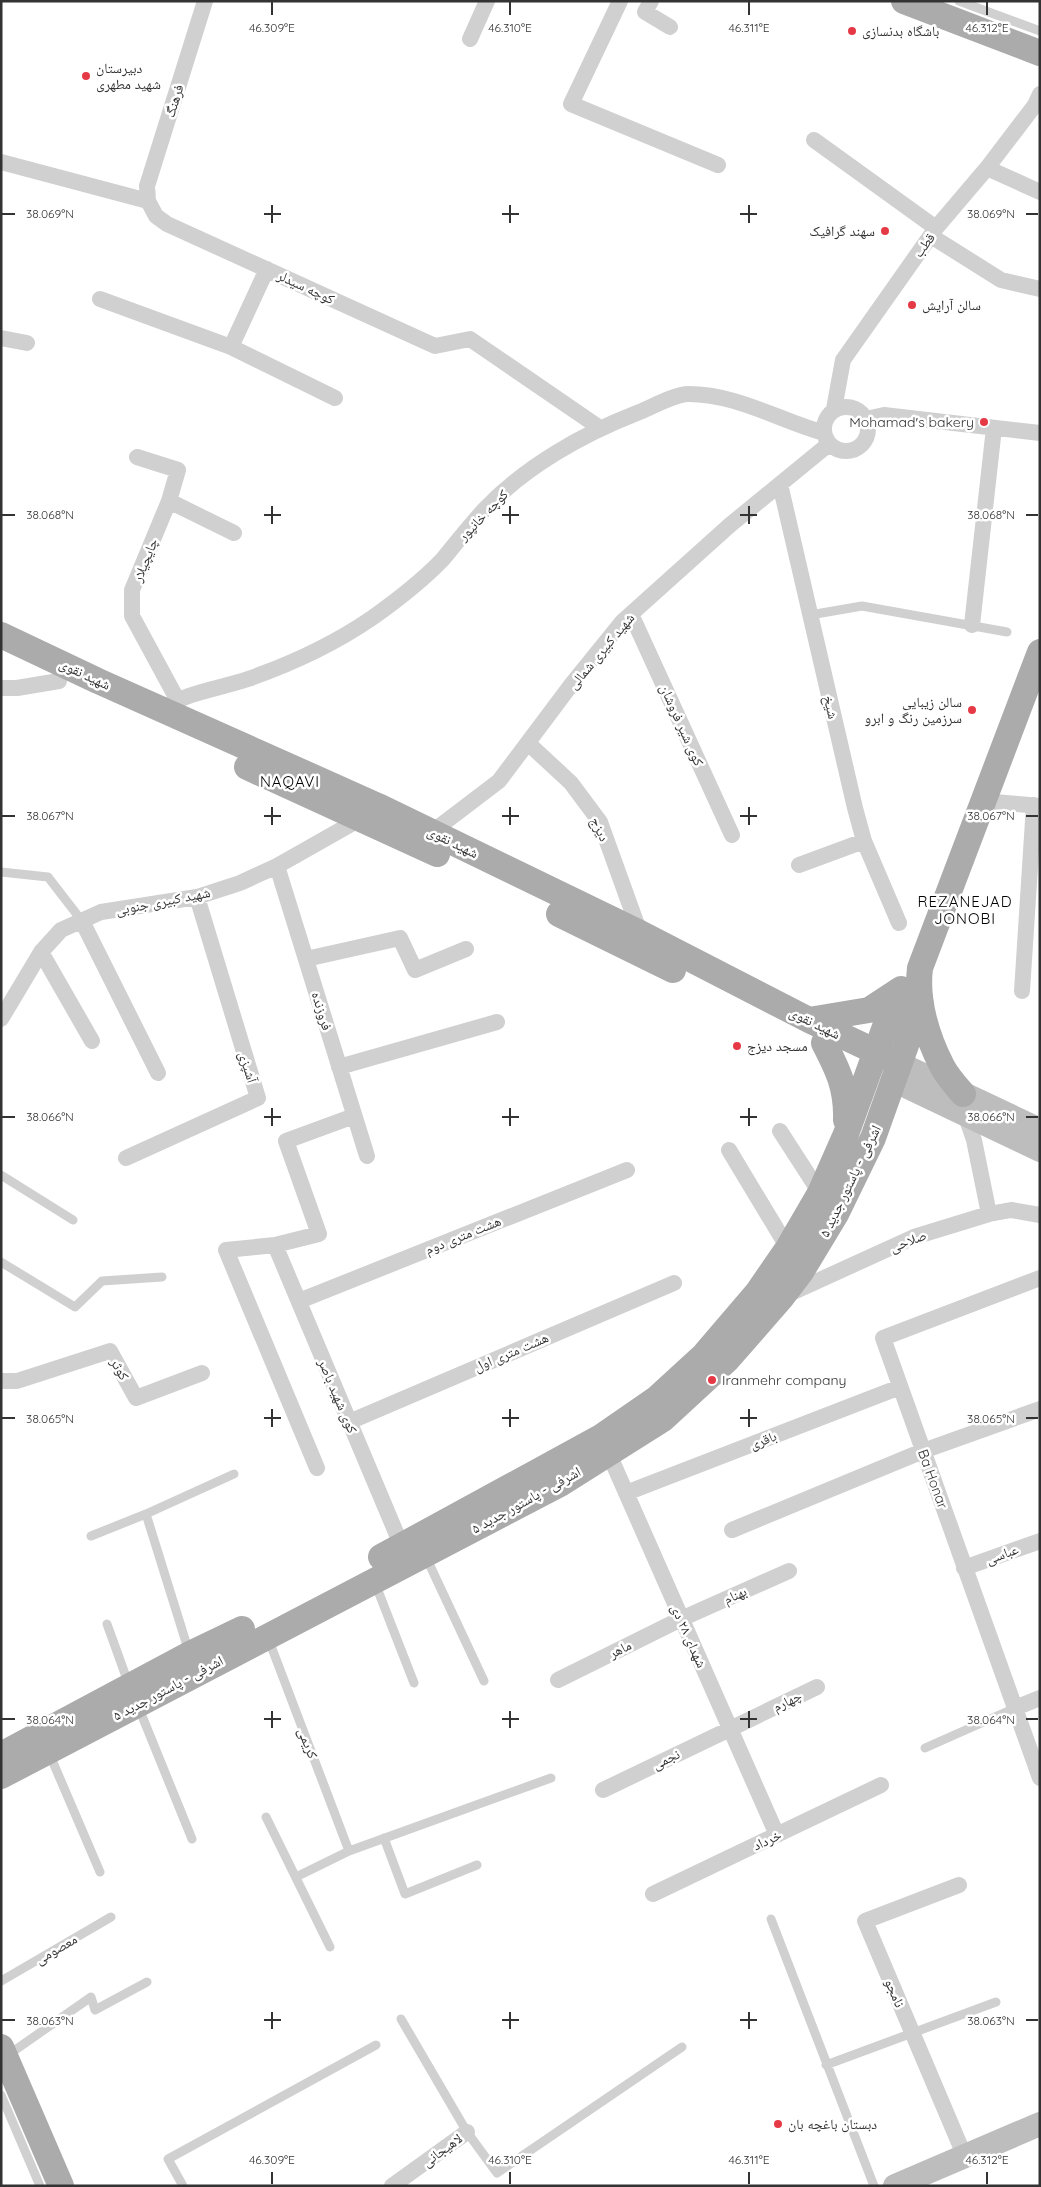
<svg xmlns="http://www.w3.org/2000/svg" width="1041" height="2187" font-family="Quicksand,'Noto Naskh Arabic',sans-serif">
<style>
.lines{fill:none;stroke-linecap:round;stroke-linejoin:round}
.lane{stroke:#d0d0d0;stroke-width:9}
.street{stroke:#d0d0d0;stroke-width:16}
.secondary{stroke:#bdbdbd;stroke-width:24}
.primary{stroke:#ababab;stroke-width:26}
.ticks{fill:none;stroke:#333;stroke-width:2}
.poi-dot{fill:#e63946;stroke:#fff;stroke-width:2}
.labels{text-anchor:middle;stroke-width:5;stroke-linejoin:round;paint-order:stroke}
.poi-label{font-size:14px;fill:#333;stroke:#fff;text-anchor:start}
.street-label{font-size:14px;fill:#333;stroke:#fff}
.neighbourhood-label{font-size:15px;letter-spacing:1px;fill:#000;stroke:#fff}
.ticks-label{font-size:12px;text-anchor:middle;fill:#333;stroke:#fff;stroke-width:5;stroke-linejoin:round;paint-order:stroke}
</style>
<rect width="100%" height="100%" fill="#fff"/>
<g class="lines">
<path class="lane" d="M959,1L1040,31
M810,615L862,606L1007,632
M1,872L48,877L82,921
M1,1175L73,1220
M1,1262L75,1307L102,1281L162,1277
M146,1514L189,1652
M91,1536L146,1514L234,1474
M426,1557L484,1681
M375,1583L414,1683
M107,1624L129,1685
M268,1638L349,1851
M138,1706L192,1839
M925,1748L1015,1708
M49,1753L100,1872
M266,1817L330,1947
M384,1838L405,1894L477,1865
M296,1877L349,1851L551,1778
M771,1919L874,2186
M1,1981L111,1917
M401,2019L467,2132L497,2173L682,2047
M8,2055L91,1997L95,2010L147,1982
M826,2065L996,2002
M1,2095L40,2186
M183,2186L168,2159L376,2045"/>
<path class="street" d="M620,1L571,104L718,165
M651,1L645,12L670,27
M470,39L487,1
M814,140L936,228
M1,162L148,201L156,216L167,224L435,346L470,339L600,428
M987,168L1040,192
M148,201L147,186L205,1
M931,236L1001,280L1040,289
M100,299L231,347L335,398
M1,338L27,343
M231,347L267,269
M824 429a22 22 0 1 1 44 0a22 22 0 1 1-44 0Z
M834,409L843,360L936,228L987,168L1035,105L1040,94
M866,419L884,415L1040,433
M137,457L178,470L169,501L132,590V616L177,699
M780,484L855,808L864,841L899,923
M169,501L234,533
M631,614L732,835
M972,625L994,428
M1,688H17L59,681
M161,709C188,692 218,689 248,679C291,664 334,644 372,618C396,601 422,581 443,559C457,542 470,525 485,509C526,466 583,434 637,413C650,408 675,394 688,394C737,394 778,420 824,433
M529,744L571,783L600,822L640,933
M995,802L1040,806
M432,832L499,781L571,685L622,622L730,525L829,444
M799,865L864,841
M277,866L367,1156
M82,921L158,1073
M41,952L92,1041
M306,959L400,938L415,970L466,949
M1022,991L1034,805
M1,1019L41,952L61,930L101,912L197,897L240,883L277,866L360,819
M339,1067L497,1022
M965,1114L974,1140L989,1214
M780,1131L820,1193
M729,1150L788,1248
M126,1158L258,1098L197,897
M275,1245L405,1554
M1040,1278L883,1338L1040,1778
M789,1294L914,1237L989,1214L1011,1210L1040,1215
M299,1301L627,1170
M1,1381H17L110,1351L136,1398L202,1373
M349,1422L674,1283
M605,1445L777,1835
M317,1468L226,1250L275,1245L319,1234L286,1141L354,1116
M626,1493L900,1387
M732,1530L923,1451L1040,1409
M964,1568L1040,1541
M558,1680L681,1619L789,1571
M1015,1708L1040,1698
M603,1790L817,1687
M959,1885L865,1921L965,2157
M653,1894L881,1785
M392,2186L467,2132"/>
<path class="secondary" d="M898,1063L1040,1130
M893,1080L1040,1150
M895,2186L1040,2124"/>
<path class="primary" d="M904,1L1040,53
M1,635L98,681L378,806L640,933L809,1020L891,1059
M247,767L437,854
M559,914L673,970
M809,1020L869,1010L901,989
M824,1043C838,1070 847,1088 846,1120
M963,1094C956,1086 947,1076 942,1066C927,1037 916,1001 920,968L1040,652
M381,1557L601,1437L656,1399L704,1355L757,1293L788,1248L820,1193L846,1134L898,991
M1,1755L190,1654L242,1629
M1,1776L560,1484L663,1419L727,1360L782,1297L801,1272L836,1214L873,1138L921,1003
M1,2047L61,2186"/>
</g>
<path class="ticks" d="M272,2V15M510,2V15M749,2V15M987,2V15M272,205V223M510,205V223M749,205V223M2,214H15M264,214H281M502,214H519M740,214H757M1026,214H1038M272,506V524M510,506V524M749,506V524M2,515H15M264,515H281M502,515H519M740,515H757M1026,515H1038M272,807V825M510,807V825M749,807V825M2,816H15M264,816H281M502,816H519M740,816H757M1026,816H1038M272,1108V1126M510,1108V1126M749,1108V1126M2,1117H15M264,1117H281M502,1117H519M740,1117H757M1026,1117H1038M272,1409V1427M510,1409V1427M749,1409V1427M2,1418H15M264,1418H281M502,1418H519M740,1418H757M1026,1418H1038M272,1711V1728M510,1711V1728M749,1711V1728M2,1719H15M264,1719H281M502,1719H519M740,1719H757M1026,1719H1038M272,2012V2029M510,2012V2029M749,2012V2029M2,2020H15M264,2020H281M502,2020H519M740,2020H757M1026,2020H1038M272,2172V2184M510,2172V2184M749,2172V2184M987,2172V2184"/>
<g class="poi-dot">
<circle cx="852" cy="31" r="5"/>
<circle cx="86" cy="76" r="5"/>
<circle cx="885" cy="231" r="5"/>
<circle cx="912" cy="305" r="5"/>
<circle cx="984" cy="422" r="5"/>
<circle cx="972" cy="710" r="5"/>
<circle cx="737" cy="1046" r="5"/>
<circle cx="712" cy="1380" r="5"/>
<circle cx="778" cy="2124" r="5"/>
</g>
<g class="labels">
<g class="poi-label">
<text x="862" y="36">باشگاه بدنسازی</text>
<text x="96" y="73">دبیرستان<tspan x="96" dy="16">شهید مطهری</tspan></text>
<text x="875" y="236" text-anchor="end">سهند گرافیک</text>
<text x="922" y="310">سالن آرایش</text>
<text x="974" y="427" text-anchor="end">Mohamad's bakery</text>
<text x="962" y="707" text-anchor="end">سالن زیبایی<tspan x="962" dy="16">سرزمین رنگ و ابرو</tspan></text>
<text x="747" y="1051">مسجد دیزج</text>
<text x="722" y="1385">Iranmehr company</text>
<text x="788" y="2129">دبستان باغچه بان</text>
</g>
<g class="street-label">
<text transform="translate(174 101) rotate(-73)" y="5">فرهنگ</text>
<text transform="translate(924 245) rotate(-54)" y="5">قطب</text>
<text transform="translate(306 287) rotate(25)" y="5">کوچه سیدلر</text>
<text transform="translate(483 515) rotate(-46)" y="5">کوچه خانپور</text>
<text transform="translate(145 560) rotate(-68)" y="5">چایچیلار</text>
<text transform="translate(601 651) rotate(-50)" y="5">شهید کبیری شمالی</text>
<text transform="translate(85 674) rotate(25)" y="5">شهید نقوی</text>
<text transform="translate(831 707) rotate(77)" y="5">شیخ</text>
<text transform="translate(682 725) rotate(66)" y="5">کوی شیر فروشان</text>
<text transform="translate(600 829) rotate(64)" y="5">دیزج</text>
<text transform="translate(453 842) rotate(26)" y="5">شهید نقوی</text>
<text transform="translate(163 901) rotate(-11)" y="5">شهید کبیری جنوبی</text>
<text transform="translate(322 1011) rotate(73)" y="5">فروزنده</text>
<text transform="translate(815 1023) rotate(26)" y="5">شهید نقوی</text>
<text transform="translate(248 1067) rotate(73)" y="5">آشپزی</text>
<text transform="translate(850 1181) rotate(-64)" y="5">اشرفی - پاستور جدید ۵</text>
<text transform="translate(463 1235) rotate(-22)" y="5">هشت متری دوم</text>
<text transform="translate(908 1241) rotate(-21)" y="5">صلاحی</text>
<text transform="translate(511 1352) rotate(-23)" y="5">هشت متری اول</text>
<text transform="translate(120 1369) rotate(61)" y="5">کوثر</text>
<text transform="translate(338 1396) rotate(67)" y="5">کوی شهید باصر</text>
<text transform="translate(763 1440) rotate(-21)" y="5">باقری</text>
<text transform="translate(933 1479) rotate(70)" y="5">Ba Honar</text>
<text transform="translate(526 1500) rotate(-29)" y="5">اشرفی - پاستور جدید ۵</text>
<text transform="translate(1002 1554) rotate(-20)" y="5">عباسی</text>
<text transform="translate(735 1595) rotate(-24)" y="5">بهنام</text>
<text transform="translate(689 1636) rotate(66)" y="5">شهدای ۲۸ دی</text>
<text transform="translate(620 1649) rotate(-26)" y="5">ماهر</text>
<text transform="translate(168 1688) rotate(-28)" y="5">اشرفی - پاستور جدید ۵</text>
<text transform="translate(787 1701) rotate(-26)" y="5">چهارم</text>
<text transform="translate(308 1743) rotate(69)" y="5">کریمی</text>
<text transform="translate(666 1759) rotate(-26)" y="5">نجمی</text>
<text transform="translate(767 1840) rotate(-25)" y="5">خرداد</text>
<text transform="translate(56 1949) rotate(-30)" y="5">معصومی</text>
<text transform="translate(895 1993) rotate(67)" y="5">نامجو</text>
<text transform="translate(442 2150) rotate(-36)" y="5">لاهیجانی</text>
</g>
<g class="neighbourhood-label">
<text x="290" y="787">NAQAVI</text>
<text x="965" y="907">REZANEJAD<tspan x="965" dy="17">JONOBI</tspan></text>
</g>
</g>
<g class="ticks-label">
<text x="272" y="32">46.309°E</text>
<text x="510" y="32">46.310°E</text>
<text x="749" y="32">46.311°E</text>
<text x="987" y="32">46.312°E</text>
<text x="50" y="218">38.069°N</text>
<text x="991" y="218">38.069°N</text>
<text x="50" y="519">38.068°N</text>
<text x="991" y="519">38.068°N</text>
<text x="50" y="820">38.067°N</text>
<text x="991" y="820">38.067°N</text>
<text x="50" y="1121">38.066°N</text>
<text x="991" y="1121">38.066°N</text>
<text x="50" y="1423">38.065°N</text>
<text x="991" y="1423">38.065°N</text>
<text x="50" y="1724">38.064°N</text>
<text x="991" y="1724">38.064°N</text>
<text x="50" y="2025">38.063°N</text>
<text x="991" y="2025">38.063°N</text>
<text x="272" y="2164">46.309°E</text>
<text x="510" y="2164">46.310°E</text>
<text x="749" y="2164">46.311°E</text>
<text x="987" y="2164">46.312°E</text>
</g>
<rect width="1041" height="2187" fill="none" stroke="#333333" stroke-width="5"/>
</svg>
